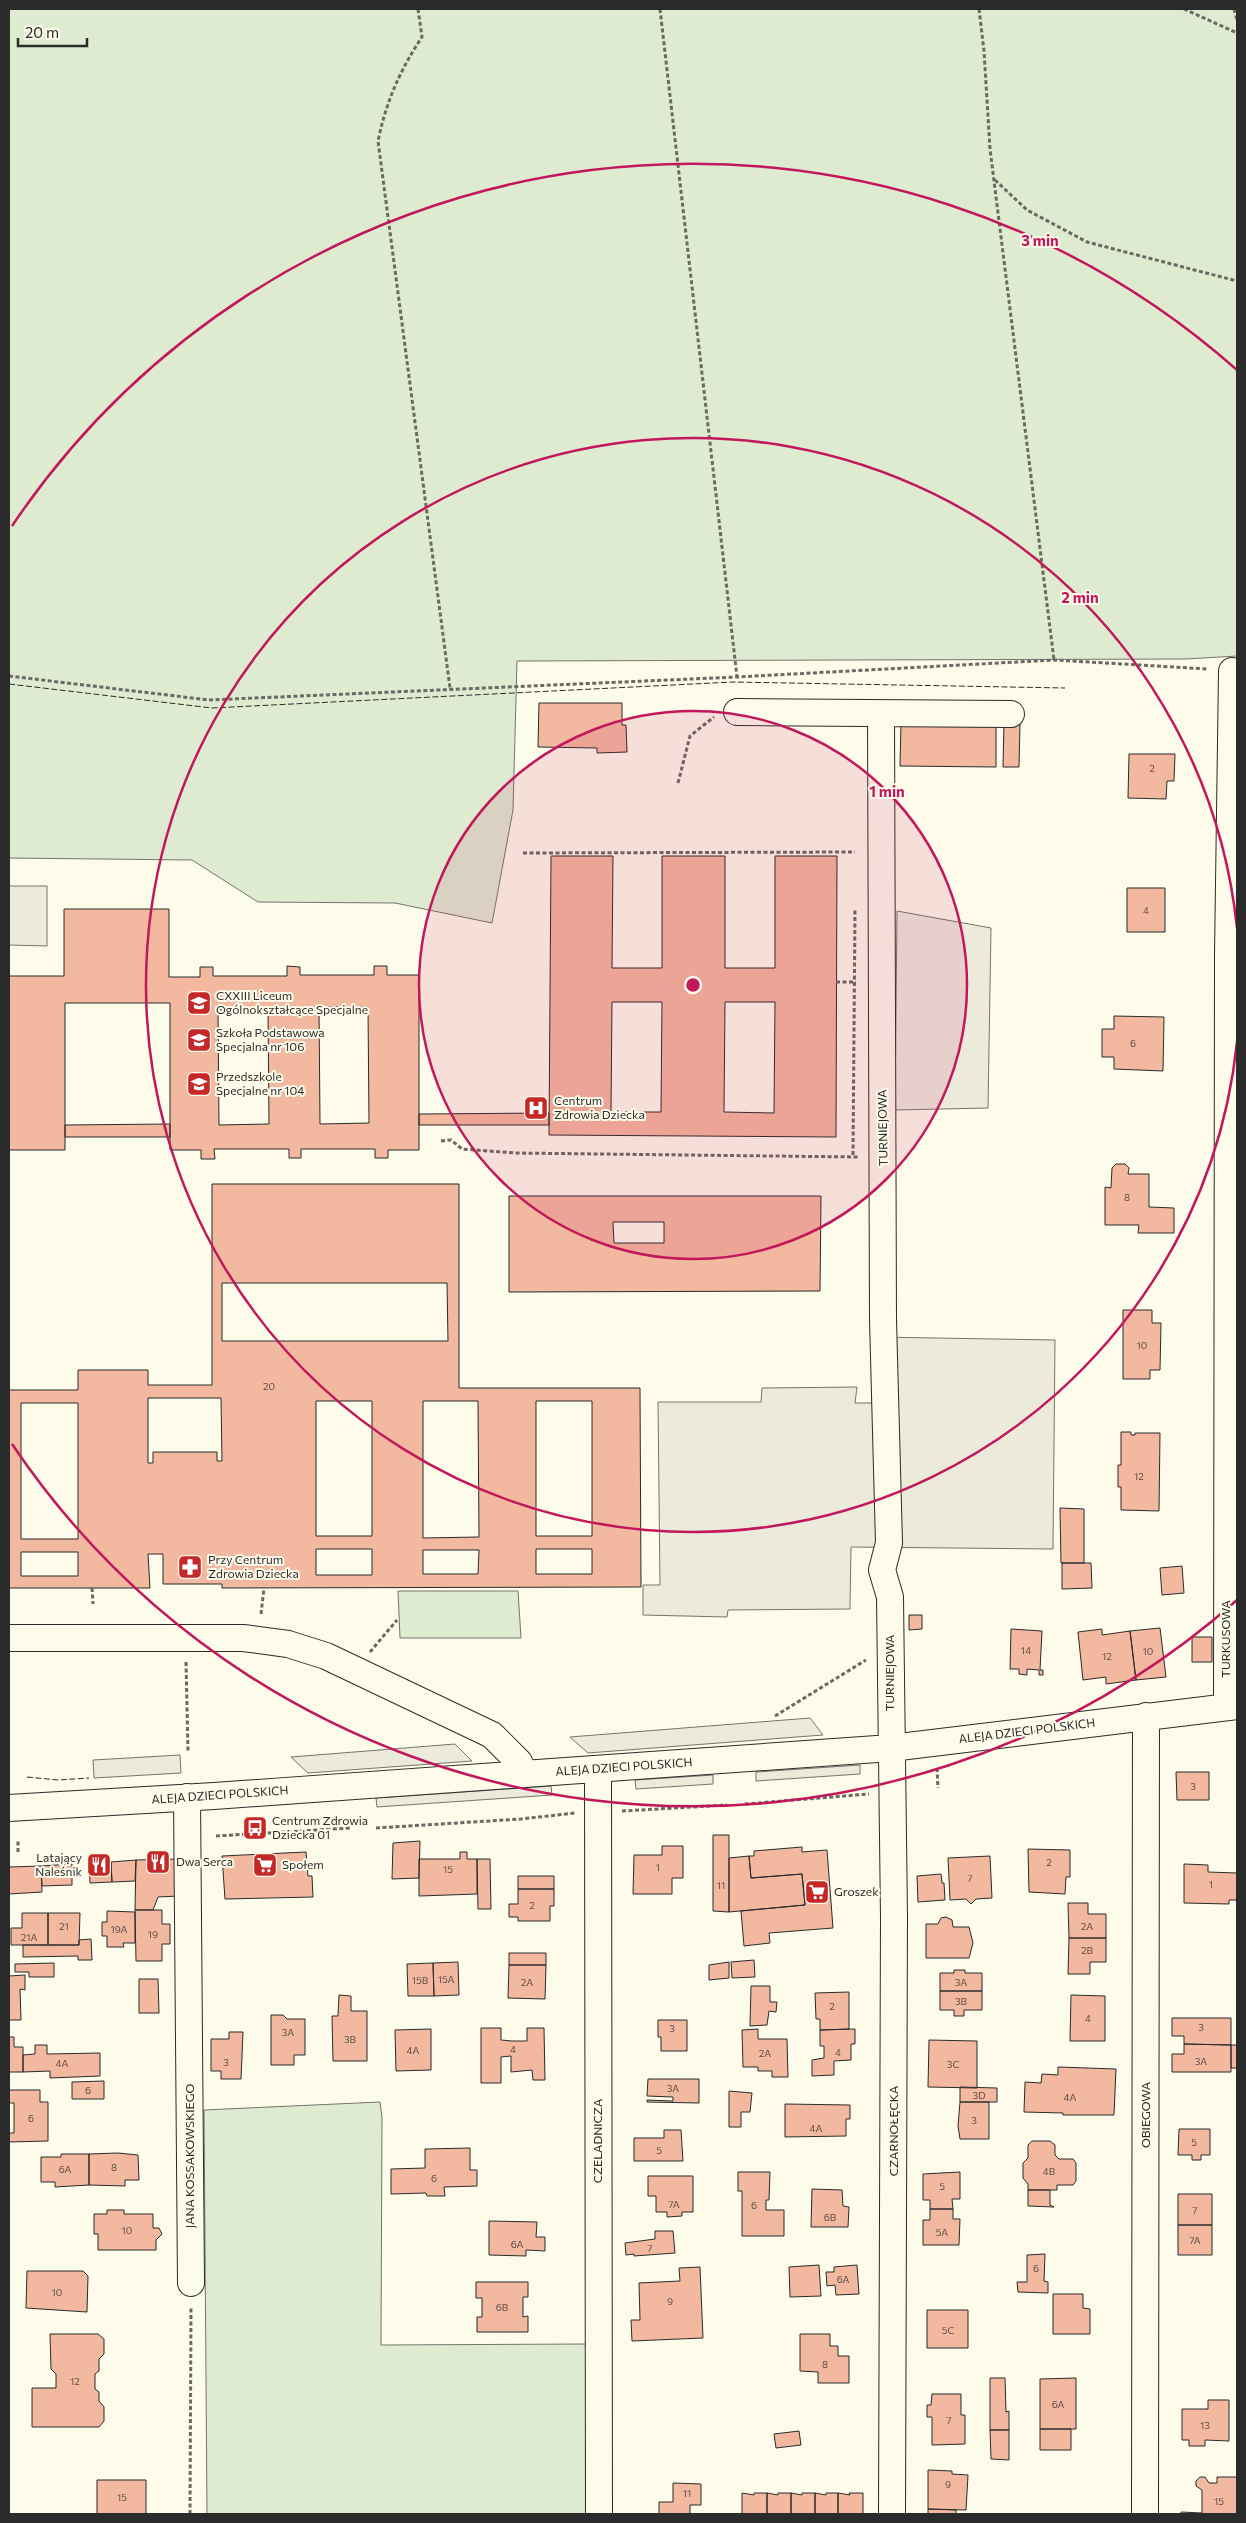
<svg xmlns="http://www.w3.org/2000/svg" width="1246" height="2523" font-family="Commissioner,sans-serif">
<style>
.green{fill:#deebd1;stroke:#74746e}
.parking{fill:#eceadb;stroke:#74746e}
.building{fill:#f2b8a0;stroke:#2b2b2b;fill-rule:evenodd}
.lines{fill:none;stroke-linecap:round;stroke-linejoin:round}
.minor-casing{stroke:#2b2b2b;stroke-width:28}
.path{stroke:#6a6964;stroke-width:3;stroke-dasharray:4 2.5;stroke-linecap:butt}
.minor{stroke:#fdfbea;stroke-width:26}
.fence{stroke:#2b2b2b;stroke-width:1;stroke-dasharray:6 2.5;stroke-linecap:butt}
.ring{fill:none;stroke:#c2185b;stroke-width:2.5}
.labels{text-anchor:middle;stroke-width:4;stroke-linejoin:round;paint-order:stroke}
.number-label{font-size:10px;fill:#5d4e48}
.poi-label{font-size:12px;fill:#2b2b2b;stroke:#fdfbea;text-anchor:start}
.street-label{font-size:12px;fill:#2b2b2b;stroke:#fdfbea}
.centre{fill:#c2185b;stroke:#fdfbea;stroke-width:2.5}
.ring-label{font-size:15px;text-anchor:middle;font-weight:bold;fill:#c2185b;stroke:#fdfbea;stroke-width:4;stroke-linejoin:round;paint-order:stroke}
</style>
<rect width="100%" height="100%" fill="#fdfbea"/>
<path class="green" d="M9,9H1237V656L1186,659L517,661L513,810L492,923L395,903L258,902L192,860L9,858Z
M398,1591H518L521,1638H400Z
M380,2102L382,2117L381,2345L587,2344L586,2514H207L204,2110Z"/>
<path class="parking" d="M9,886H47V946L9,945Z
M897,911L991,928L988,1108L895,1110Z
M874,1337L1055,1340L1053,1549L851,1547L850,1609L728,1610L727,1617L643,1615V1585H660L658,1402H761L762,1388L857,1387L855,1403H872Z
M810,1718L823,1735L588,1753L570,1737Z
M455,1744L472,1761L308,1773L291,1757Z
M180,1755L181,1773L94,1778L93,1760Z
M860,1765V1774L756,1781V1772Z
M713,1775V1784L636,1789L635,1780Z
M551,1786L552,1795L377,1807L376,1798Z"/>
<path class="building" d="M539,703H622V725H626L627,752L597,753V748L538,747Z
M901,723L996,724V767L900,766Z
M1004,723L1020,724L1019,767H1003Z
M1129,754H1175L1174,781H1167L1166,799L1128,798Z
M551,856H613L612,968H662V856H725V968H775V856H837L836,1137L549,1135ZM612,1002H662L661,1112H611ZM725,1002H775L774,1113L724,1112Z
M1127,888H1165V932H1127Z
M64,909H169V977H200V967H213V976H287V966L300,967V975H374V966H387V975H419V1150H388V1158H375V1149H301V1158H289V1149H214L215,1159H201V1150H170V1003H65V1150H9V976H64ZM319,1007H368L369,1123L320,1124ZM268,1009L269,1124L219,1125L218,1010Z
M1114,1016L1164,1017L1163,1071L1114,1069V1057H1102V1029H1114Z
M549,1113V1125H419V1114Z
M170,1124V1137H65V1125Z
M1116,1164H1125L1129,1168L1128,1174H1149V1207L1174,1208V1233H1138L1139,1225H1105V1187L1111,1188L1112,1168Z
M212,1184H459V1388H640L641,1587L222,1588V1584H163V1554H148L150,1588H9V1390H78V1370H148V1385H212ZM222,1283H447L448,1341H222ZM148,1398H221L222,1461H217V1452H153V1463H148ZM316,1401H372V1536H316ZM423,1401H478L479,1537L423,1538ZM536,1401H592V1536H536ZM21,1403H78V1539H21ZM316,1549H372V1575H316ZM536,1549H592V1574H536ZM423,1550H479L478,1574H423ZM21,1552H78V1576H21Z
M509,1196H821L820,1291L509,1292ZM613,1222H664V1243H614Z
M1123,1310H1152V1323H1161L1160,1370H1150V1379H1123Z
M1121,1432H1131V1435H1135V1433H1160L1159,1511L1121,1510V1487H1118V1465H1121Z
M1060,1508L1084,1509V1563H1061Z
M1062,1563H1091L1092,1588L1062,1589Z
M1182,1566L1184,1593L1162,1595L1160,1568Z
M909,1615H922V1629L909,1630Z
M1160,1628L1166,1677L1136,1680L1130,1631Z
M1011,1629L1042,1631L1040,1670H1043V1675H1039V1670L1027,1669V1675L1019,1674V1669H1010Z
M1102,1629V1635L1130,1631L1136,1680L1106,1684V1677L1083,1680L1078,1632Z
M1192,1637H1212V1662H1192Z
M1176,1772H1209V1800H1177Z
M713,1835H729V1912L713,1911Z
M420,1841L419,1878L392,1879L393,1843Z
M662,1846H683V1878H672V1894H633L634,1855H662Z
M802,1847V1852L827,1850L833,1928L769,1933L770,1943L744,1946L741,1911L805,1905L802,1874L751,1878L749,1856H754V1851Z
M1028,1849L1070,1850V1877H1066L1065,1894L1029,1892Z
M306,1852L308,1876H312L313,1897L225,1899L222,1856Z
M460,1852H467V1859H477V1894L419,1896V1859H460Z
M749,1856L751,1878L802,1874L805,1905L729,1912V1858Z
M990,1856L992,1898L976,1899L971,1904L966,1899L950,1900L948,1858Z
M179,1859V1896L158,1897L153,1910H135L136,1860Z
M477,1859H490L491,1909H478Z
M136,1860L135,1881L112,1882L111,1862Z
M111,1862L112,1882L90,1883L89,1863Z
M72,1864V1885L42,1886L41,1866Z
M1184,1864L1208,1865V1872L1237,1873V1904L1236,1900H1229V1904L1184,1903Z
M41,1866L42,1892L9,1894V1867Z
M941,1874L942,1883H944L945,1900L918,1902L917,1876Z
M518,1876H554V1889H518Z
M518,1889H554V1906H550V1921H518V1917H509V1904H518Z
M1068,1903H1088V1914H1106V1938H1069Z
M135,1910H162V1924H170V1944H162V1961H136Z
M107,1911L135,1912V1943H123L124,1947H107V1936H102V1922H107Z
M22,1913H48V1945H11V1928H22Z
M48,1913H80L79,1945H48Z
M946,1917L952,1920L953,1927H969L973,1943L969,1958H926V1924H938L941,1918Z
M1069,1938H1106V1962H1090V1974H1068Z
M91,1939L92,1960H78V1956L23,1957V1945H79V1940Z
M509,1953H546V1965H509Z
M754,1960L755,1977L732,1978L731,1962Z
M458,1962L459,1995L434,1996L433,1963Z
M729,1962V1978L709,1980V1965Z
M54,1963V1977H29V1972H15V1964Z
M433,1963L434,1996H408L407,1964Z
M509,1965H546L545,1999L508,1998Z
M954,1970H965V1973H982V1991H940V1973H954Z
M25,1975V1990L20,1989L21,2020H9V1976Z
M139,1979H158L159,2013H139Z
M751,1986H770V2002H777L776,2012L769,2011L767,2025L750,2026Z
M940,1991H982V2010H964V2016H954V2010H940Z
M849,1992V2029L820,2030V2019H816L815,1993Z
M339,1995L351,1996V2011H367V2061H333L332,2016H338Z
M1071,1995L1105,1996V2041H1070Z
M271,2015H283L287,2019H305V2055H294V2065H271Z
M1172,2018H1231V2045L1184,2044V2036H1172Z
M658,2020H687V2051H661V2037H658Z
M481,2028H501V2040L512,2041H527V2028H544L545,2080H533L532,2070L511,2072V2056L501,2057V2083H481Z
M431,2029V2070L396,2071L395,2030Z
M758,2029V2039H787L788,2077H772V2071H758V2067H743L742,2030Z
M855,2029V2044H851V2060L834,2061V2075L812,2076V2060L824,2058V2046H820V2030Z
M229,2032H243L241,2079H221V2071H211V2039H229Z
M9,2037H14V2047H23V2072H9Z
M929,2040L977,2041V2088L928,2087Z
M1184,2044L1231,2045V2072H1172V2054H1184Z
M35,2045H47V2054L100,2053V2076L50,2078V2071L23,2072V2055L35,2054Z
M1231,2045H1237V2068H1231Z
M1058,2067L1116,2069L1114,2115H1063V2113L1024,2112L1025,2082L1041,2083L1042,2074L1058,2075Z
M648,2079H699V2103L647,2102V2100L673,2101V2097L647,2096Z
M104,2081V2099H72V2082Z
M960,2087L997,2088V2102H960Z
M9,2090H40V2102H48V2141L9,2142V2133H14V2103H9Z
M729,2091L752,2093L750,2112H741V2127H729Z
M960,2102H989V2139H960L958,2126Z
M785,2104L850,2105V2119H846V2136L785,2137Z
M1179,2129H1210V2155H1201V2160H1192V2155H1178Z
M664,2130H681L683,2161H634V2138H664Z
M1032,2141H1050L1055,2145V2155L1059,2159H1073L1076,2163V2181L1073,2185H1057V2190H1028V2184L1023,2178V2163L1028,2158V2145Z
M470,2148V2170H477V2186L444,2187L445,2196H427L426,2193L391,2194V2169L425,2168V2149Z
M118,2153L138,2155L139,2180H125V2186L89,2185V2154Z
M61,2154H89V2185L55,2187V2182H41V2157H61Z
M738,2172H770L769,2200H766V2210H784V2236H742V2191H738Z
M960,2172V2199H952L953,2209H930V2200H923V2174Z
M648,2176H693V2212H682V2216L667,2217V2212H656V2196H648Z
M812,2189L842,2190L843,2206L849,2207L848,2227H811Z
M1028,2190H1050V2205L1054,2207L1028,2206Z
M1178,2194H1212V2225H1178Z
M930,2209H953V2219H960L959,2245H923V2220H930Z
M107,2210H124V2214H153V2228H159L162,2234L156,2240V2250H98V2234H94V2214H107Z
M489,2221L537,2222L536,2237H545V2251L526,2250V2256L489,2255Z
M1178,2225H1212V2255H1178Z
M655,2231H673L675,2253L634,2256V2254L626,2255L625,2243L655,2239Z
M1045,2254L1044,2281L1048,2282V2293L1018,2292L1017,2282H1027V2255Z
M819,2265L821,2296L790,2297L789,2267Z
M857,2265L859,2294L836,2295L835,2285L827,2286L826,2272H834V2267Z
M700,2267L703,2338L632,2341L631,2320H640L639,2283L680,2281L679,2268Z
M27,2271H83L88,2276L87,2312L26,2308Z
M476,2282H528V2297H523V2317L528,2316V2332H477V2317H482V2298H476Z
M1053,2294H1083V2308L1090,2309V2334H1053Z
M927,2310H968V2348H927Z
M50,2334H98L104,2339V2354L99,2359V2371L95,2374V2389L99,2392V2401L104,2407V2421L99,2427H32V2388H56V2374L51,2369Z
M800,2334H830V2346H838V2356H849V2383H818V2372L800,2371Z
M990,2378H1005L1006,2412L1009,2411V2430H990Z
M1076,2378V2429H1040V2379Z
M932,2394H961V2415H965V2444L932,2445V2417H927V2405H931Z
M1208,2400H1229V2441L1205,2440V2446H1189V2440H1182V2409H1208Z
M1040,2429H1071V2450H1040Z
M990,2430H1009V2460L991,2459Z
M799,2431L801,2445L776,2448L774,2434Z
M928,2470L952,2471V2474L968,2475L966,2510L928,2509Z
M1200,2477H1205L1209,2483H1217V2477H1237V2514H1181V2512L1202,2513V2490L1196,2486V2481Z
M97,2480H146V2514H97Z
M673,2483L701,2484V2505H690V2514H659V2502H673Z
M742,2493L754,2495V2493H767V2514H742Z
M767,2493L778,2495V2493H791V2514H767Z
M791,2493L802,2495V2493H815V2514H791Z
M815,2493L826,2495V2493H838V2514H815Z
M838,2493L850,2495L849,2493H863V2514H838Z
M928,2509L956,2510V2514H928Z"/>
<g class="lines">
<defs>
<path id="minor" d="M737,712L1011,714
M881,714L883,1320L889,1543L882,1570L890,1597L894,1917L892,2514
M9,1638H243L288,1644L326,1656L492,1735L519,1762L524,1773
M1227,1707L1228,955L1232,671
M598,1769L599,2514
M187,1797L191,2283
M9,1808L214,1796L891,1748L1237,1706
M1145,2514L1146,1716"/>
</defs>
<use href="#minor" class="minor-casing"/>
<path class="path" d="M418,9L422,37C400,70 386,102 378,141L450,688
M660,9L737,677
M979,9L984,51L990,149L1054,660
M1184,9L1237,33
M1234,9L1237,20
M995,180L1027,210L1087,242L1237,281
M9,676L209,700L737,677L1054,660L1208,669
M678,783L690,736L714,717
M523,853L855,852
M836,982H856
M441,1141L451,1140L462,1149L515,1153L858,1157
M853,1155L855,908
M92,1588L93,1604
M261,1614L264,1588
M370,1652L397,1620
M186,1662L188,1751
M775,1716L866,1660
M937,1768L938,1788
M745,1804L869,1794
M622,1811L727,1805
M376,1828L521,1819L575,1813
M216,1836L351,1828
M18,1852V1841
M190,2514L191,2307"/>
<use href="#minor" class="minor"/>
<path class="fence" d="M9,684L212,708L733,682L1065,688
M27,1777L58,1780L89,1778"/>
</g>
<circle cx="693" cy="985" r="274" fill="#c2185b" fill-opacity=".12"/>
<g class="ring">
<circle cx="693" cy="985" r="274"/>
<path d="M1237 1042A547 547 0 1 1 1237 928"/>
<path d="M1237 1600A821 821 0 0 1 12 1444M12 526A821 821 0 0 1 1237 370"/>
</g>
<defs>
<symbol id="school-square" viewBox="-11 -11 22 22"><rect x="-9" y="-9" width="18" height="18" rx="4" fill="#c62828" stroke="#fdfbea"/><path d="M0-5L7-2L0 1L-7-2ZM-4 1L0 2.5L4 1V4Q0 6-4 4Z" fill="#fff"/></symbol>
<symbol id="hospital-square" viewBox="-11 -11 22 22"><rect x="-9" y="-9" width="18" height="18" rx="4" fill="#c62828" stroke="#fdfbea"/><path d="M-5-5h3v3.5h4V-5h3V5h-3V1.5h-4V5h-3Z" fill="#fff"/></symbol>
<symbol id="pharmacy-square" viewBox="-11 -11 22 22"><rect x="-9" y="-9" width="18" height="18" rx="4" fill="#c62828" stroke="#fdfbea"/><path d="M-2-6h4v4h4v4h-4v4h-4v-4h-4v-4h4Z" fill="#fff"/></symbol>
<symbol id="bus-square" viewBox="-11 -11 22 22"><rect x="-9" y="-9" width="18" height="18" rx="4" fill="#c62828" stroke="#fdfbea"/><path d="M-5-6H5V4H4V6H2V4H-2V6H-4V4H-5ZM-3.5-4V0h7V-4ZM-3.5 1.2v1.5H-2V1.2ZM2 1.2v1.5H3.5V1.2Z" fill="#fff"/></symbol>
<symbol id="restaurant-square" viewBox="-11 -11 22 22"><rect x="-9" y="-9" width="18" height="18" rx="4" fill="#c62828" stroke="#fdfbea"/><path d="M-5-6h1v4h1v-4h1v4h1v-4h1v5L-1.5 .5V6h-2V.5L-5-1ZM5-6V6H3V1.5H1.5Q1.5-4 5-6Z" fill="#fff"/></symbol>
<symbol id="supermarket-square" viewBox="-11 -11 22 22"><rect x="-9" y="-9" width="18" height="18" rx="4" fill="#c62828" stroke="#fdfbea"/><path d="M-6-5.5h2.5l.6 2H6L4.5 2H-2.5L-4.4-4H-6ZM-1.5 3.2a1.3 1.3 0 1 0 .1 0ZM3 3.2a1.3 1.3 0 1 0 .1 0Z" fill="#fff"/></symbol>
</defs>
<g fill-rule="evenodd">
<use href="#school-square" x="185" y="989" width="28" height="28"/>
<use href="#school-square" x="185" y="1026" width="28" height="28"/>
<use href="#school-square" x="185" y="1070" width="28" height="28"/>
<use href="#hospital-square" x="522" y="1094" width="28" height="28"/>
<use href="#pharmacy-square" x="176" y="1553" width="28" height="28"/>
<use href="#bus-square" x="241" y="1814" width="28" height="28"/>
<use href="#restaurant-square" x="144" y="1848" width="28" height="28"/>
<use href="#restaurant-square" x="85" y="1851" width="28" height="28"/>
<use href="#supermarket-square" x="251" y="1851" width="28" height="28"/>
<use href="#supermarket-square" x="803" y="1878" width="28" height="28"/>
</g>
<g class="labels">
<g class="number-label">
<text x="1152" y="772">2</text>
<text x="1146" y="914">4</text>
<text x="1133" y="1047">6</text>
<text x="1127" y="1201">8</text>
<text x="1142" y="1349">10</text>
<text x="269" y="1390">20</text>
<text x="1139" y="1480">12</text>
<text x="1026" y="1654">14</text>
<text x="1148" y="1655">10</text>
<text x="1107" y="1660">12</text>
<text x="1193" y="1790">3</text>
<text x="1049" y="1866">2</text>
<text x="658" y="1871">1</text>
<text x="448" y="1873">15</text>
<text x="970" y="1882">7</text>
<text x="1211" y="1888">1</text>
<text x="721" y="1889">11</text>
<text x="532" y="1909">2</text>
<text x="64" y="1930">21</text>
<text x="1087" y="1930">2A</text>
<text x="119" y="1933">19A</text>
<text x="153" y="1938">19</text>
<text x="29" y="1941">21A</text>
<text x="1087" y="1954">2B</text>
<text x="446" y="1983">15A</text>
<text x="420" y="1984">15B</text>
<text x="527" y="1986">2A</text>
<text x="961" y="1986">3A</text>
<text x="961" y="2005">3B</text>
<text x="832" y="2010">2</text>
<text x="1088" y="2022">4</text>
<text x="1201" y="2031">3</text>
<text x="672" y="2032">3</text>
<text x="288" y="2036">3A</text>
<text x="350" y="2043">3B</text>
<text x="513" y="2053">4</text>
<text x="413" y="2054">4A</text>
<text x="838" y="2056">4</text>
<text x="765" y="2057">2A</text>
<text x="1201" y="2065">3A</text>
<text x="226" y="2066">3</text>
<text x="62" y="2067">4A</text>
<text x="953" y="2068">3C</text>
<text x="673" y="2092">3A</text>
<text x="88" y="2094">6</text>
<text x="979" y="2099">3D</text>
<text x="1070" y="2101">4A</text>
<text x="31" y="2122">6</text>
<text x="974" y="2124">3</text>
<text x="816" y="2132">4A</text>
<text x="1194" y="2146">5</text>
<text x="659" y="2154">5</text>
<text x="114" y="2171">8</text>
<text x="65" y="2173">6A</text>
<text x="1049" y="2175">4B</text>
<text x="434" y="2182">6</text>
<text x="942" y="2190">5</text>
<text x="674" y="2208">7A</text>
<text x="754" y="2209">6</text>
<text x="1195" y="2214">7</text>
<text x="830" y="2221">6B</text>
<text x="127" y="2234">10</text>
<text x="942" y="2236">5A</text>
<text x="1195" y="2244">7A</text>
<text x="517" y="2248">6A</text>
<text x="650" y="2252">7</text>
<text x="1036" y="2272">6</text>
<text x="843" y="2283">6A</text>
<text x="57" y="2296">10</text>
<text x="670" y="2305">9</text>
<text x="502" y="2311">6B</text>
<text x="948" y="2334">5C</text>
<text x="825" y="2368">8</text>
<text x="75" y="2385">12</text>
<text x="1058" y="2408">6A</text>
<text x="949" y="2424">7</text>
<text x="1205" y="2429">13</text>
<text x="948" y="2488">9</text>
<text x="687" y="2497">11</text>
<text x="122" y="2501">15</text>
<text x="1219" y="2505">15</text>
</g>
<g class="poi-label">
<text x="216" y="1000">CXXIII Liceum<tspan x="216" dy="14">Ogólnokształcące Specjalne</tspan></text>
<text x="216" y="1037">Szkoła Podstawowa<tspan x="216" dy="14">Specjalna nr 106</tspan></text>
<text x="216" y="1081">Przedszkole<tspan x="216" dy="14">Specjalne nr 104</tspan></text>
<text x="554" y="1105">Centrum<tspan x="554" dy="14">Zdrowia Dziecka</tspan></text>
<text x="208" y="1564">Przy Centrum<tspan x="208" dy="14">Zdrowia Dziecka</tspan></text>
<text x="272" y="1825">Centrum Zdrowia<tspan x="272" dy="14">Dziecka 01</tspan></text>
<text x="82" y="1862" text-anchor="end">Latający<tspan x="82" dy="14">Naleśnik</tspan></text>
<text x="176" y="1866">Dwa Serca</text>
<text x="282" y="1869">Społem</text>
<text x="834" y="1896">Groszek</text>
</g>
<g class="street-label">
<text transform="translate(883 1128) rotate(-91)" y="4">TURNIEJOWA</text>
<text transform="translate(1226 1639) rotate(-90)" y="4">TURKUSOWA</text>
<text transform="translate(890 1673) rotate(-90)" y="4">TURNIEJOWA</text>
<text transform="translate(1027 1731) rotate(-7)" y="4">ALEJA DZIECI POLSKICH</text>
<text transform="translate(624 1767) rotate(-4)" y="4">ALEJA DZIECI POLSKICH</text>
<text transform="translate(220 1795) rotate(-4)" y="4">ALEJA DZIECI POLSKICH</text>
<text transform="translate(1146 2115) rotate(-90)" y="4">OBIEGOWA</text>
<text transform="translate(894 2131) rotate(-90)" y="4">CZARNOŁĘCKA</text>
<text transform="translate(598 2141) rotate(-90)" y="4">CZELADNICZA</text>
<text transform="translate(190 2156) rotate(-90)" y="4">JANA KOSSAKOWSKIEGO</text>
</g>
</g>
<circle cx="693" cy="985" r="8" class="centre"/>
<g class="ring-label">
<text x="1040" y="246">3 min</text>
<text x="1080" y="603">2 min</text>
<text x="887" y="797">1 min</text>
</g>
<rect width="1246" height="2523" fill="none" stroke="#2b2b2b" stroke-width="20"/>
<path d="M18 38v8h69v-8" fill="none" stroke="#2b2b2b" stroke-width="2.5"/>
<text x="25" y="38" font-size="15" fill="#2b2b2b" stroke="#fdfbea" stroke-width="4" paint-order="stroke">20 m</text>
</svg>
